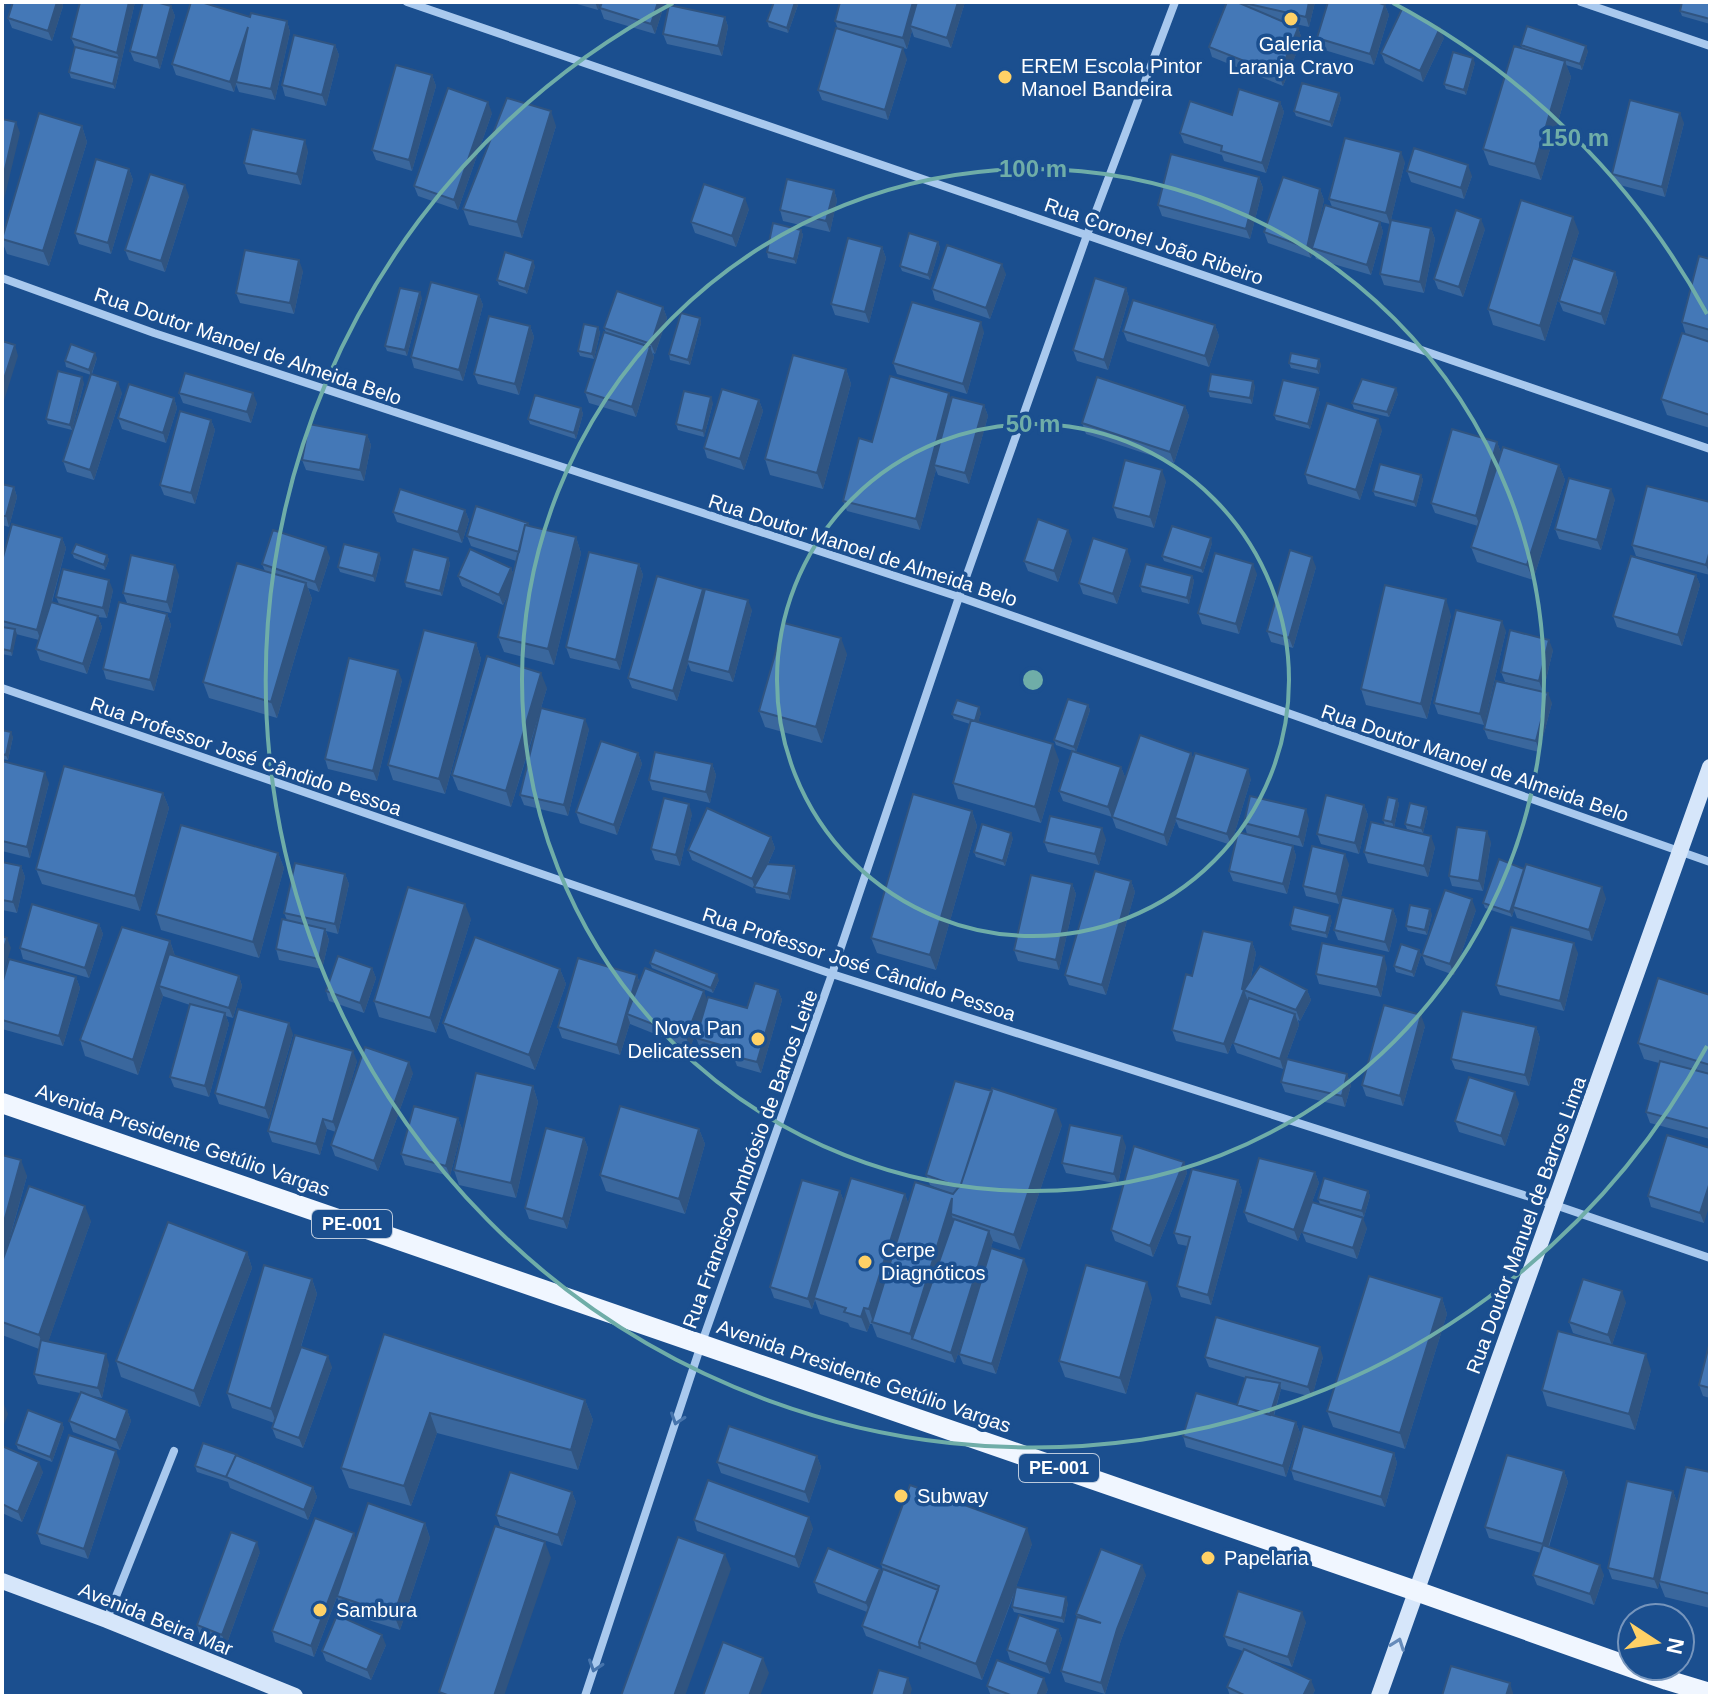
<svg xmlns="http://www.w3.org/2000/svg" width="1712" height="1698" font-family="Arial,sans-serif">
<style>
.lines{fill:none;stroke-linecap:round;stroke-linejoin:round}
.street{stroke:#a9c9ee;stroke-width:8}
.secondary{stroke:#d6e6fa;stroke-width:16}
.primary{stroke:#f0f6ff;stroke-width:20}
.wall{fill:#3a679d}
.shaded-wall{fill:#305480}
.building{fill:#4478b7;stroke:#305480;stroke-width:2}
.oneway{stroke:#4674ac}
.oneway2{stroke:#668bba}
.ring{fill:none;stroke:#6fada8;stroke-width:4}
.poi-dot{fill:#ffd166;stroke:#1b4f8f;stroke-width:3}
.labels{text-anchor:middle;stroke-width:7;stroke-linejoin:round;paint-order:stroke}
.shield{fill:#1b4f8f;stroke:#bbcadd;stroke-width:2}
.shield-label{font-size:18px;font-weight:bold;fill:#fff}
.poi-label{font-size:20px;fill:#fff;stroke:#1b4f8f;text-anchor:start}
.street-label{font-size:20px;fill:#fff;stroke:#1b4f8f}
.centre{fill:#6fada8;stroke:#1b4f8f;stroke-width:4}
.ring-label{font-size:24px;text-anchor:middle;font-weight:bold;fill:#6fada8;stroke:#1b4f8f;stroke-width:7;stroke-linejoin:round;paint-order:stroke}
</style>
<rect width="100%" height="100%" fill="#1b4f8f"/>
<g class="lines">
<path class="street" d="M407,2L1710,449
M1581,2L1710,46
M2,278L154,333L959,597L1710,862
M2,688L832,974L1555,1205L1710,1258
M107,1619L174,1451
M585,1696L701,1345L832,974L959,597L1087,235L1175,2"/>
<path class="secondary" d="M2,1581L107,1620L295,1696
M1379,1696L1710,767"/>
<path class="primary" d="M2,1103L1416,1591L1667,1680L1710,1693"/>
</g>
<path class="wall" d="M13,2H62L63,6L52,41L12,28L8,18Z
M135,2L115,89L71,78L69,72L75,47L71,38Z
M570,2H600L598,10Z
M602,2H665L655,34L604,19L600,8Z
M774,2H799L788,33L769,27L767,21Z
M840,2H915L916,6L965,2L951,48L914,37L912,31L907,49L883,42L907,59L888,120L822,100L818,90L838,29L835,21Z
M1227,2H1315L1309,27L1282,21L1298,28L1302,39L1283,86L1212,57L1209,47Z
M1328,2H1399L1398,6L1378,2L1385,5L1389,15L1374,65L1321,49L1317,38Z
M1710,2V24L1682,16L1680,11Z
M171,6L175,16L160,69L134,61L130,51Z
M250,17L287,21L290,32L275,100L239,92L236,84L234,92L176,75L172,64Z
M725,17L728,27L722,56L667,44L663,34Z
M1444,38L1423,82L1385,63L1381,53Z
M335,45L339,55L326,106L285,96L282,85Z
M1521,45L1588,51L1582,70L1566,65L1571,77L1541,180L1489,165L1483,149L1522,48Z
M1475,63L1466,95L1446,89L1444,84Z
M432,75L436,86L412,171L376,160L372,150Z
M1339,93L1341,99L1332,127L1296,116L1294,111Z
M1280,102L1284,112L1266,173L1224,161L1222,155L1184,143L1180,133Z
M492,113L458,210L418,196L414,186Z
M1684,123L1665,197L1616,184L1612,174Z
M82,126L87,142L49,266L7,254L2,241V235Z
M556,126L522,238L469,225L463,209Z
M308,151L301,185L248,174L244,163Z
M1405,162L1390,224L1369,219L1380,222L1383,232L1371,275L1316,259L1313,250L1311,258L1268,243L1264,232L1320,189L1324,200L1315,237L1332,207L1329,199Z
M129,169L133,180L111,254L79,244L75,233Z
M1407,171L1472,176L1464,199L1411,182Z
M1259,177L1263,188L1250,239L1162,216L1158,205Z
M834,190L837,200L830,232L783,221L780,210Z
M189,196L165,272L129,260L125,250Z
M749,209L736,247L695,233L691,222Z
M1431,228L1435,239L1424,293L1384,285L1380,274Z
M1485,229L1463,297L1438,289L1434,279Z
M801,230L803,235L796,264L768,258L767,252Z
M1579,232L1545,341L1493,325L1488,309Z
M938,242L940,248L930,280L902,271L900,266Z
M882,247L886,258L869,323L835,315L831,304Z
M1710,259V428L1667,415L1661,399L1686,335L1682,322Z
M535,266L527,294L499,285L497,280Z
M303,271L294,314L240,303L236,293Z
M1615,272L1618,282L1605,325L1563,311L1559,301Z
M1006,274L990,319L935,300L932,289Z
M1126,288L1129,298L1108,370L1077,361L1073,350Z
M479,295L483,305L463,381L414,368L411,357Z
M422,298L407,356L387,351L385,346Z
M663,307L667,318L655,354L653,353L654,357L636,417L589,403L585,392L606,333L604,328Z
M700,318L701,323L690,365L670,360L669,354Z
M1215,325L1219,336L1209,367L1127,341L1123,331Z
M530,326L534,337L519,395L478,384L474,374Z
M598,327L600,333L594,359L580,356L578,351Z
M984,332L967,394L897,374L893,363Z
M97,358L92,374L122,393L94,480L67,472L63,461L91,375L66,367L65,361Z
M1289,363L1321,364L1319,374L1291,368Z
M846,369L851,384L823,489L770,475L765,459Z
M84,383L72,430L48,424L46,419Z
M1255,386L1252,404L1210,397L1208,391Z
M1318,388L1320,393L1310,429L1276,420L1274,415Z
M179,393L257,403L251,423L183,403Z
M1398,394L1389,417L1354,409L1352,403Z
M174,398L177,408L166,443L122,429L118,418Z
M952,398L984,405L988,416L969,484L938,475L936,470L920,530L847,511L843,501L872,442Z
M759,400L763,411L744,470L707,458L704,448Z
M713,403L704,437L678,430L676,424Z
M1185,406L1189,416L1174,463L1086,434L1082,423Z
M581,408L583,414L576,439L530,424L528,419Z
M211,420L215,430L195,504L164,495L160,485Z
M1382,430L1360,500L1308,484L1305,474Z
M367,435L371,445L364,481L306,470L302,460Z
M1497,442L1501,453L1495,474L1559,465L1565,480L1533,580L1477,562L1471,547L1478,526L1435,513L1431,503Z
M1421,475L1423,480L1416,507L1375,496L1373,491Z
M1166,481L1154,528L1117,518L1113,507Z
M2,484L14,487L17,497L9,527L2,525Z
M1615,499L1601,550L1559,539L1555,529Z
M1710,502V575L1636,556L1632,545Z
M465,510L469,520L462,543L397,522L393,512Z
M528,523L529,526L576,537L581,553L554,665L504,652L498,637L509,592L503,605L462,586L458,576L511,568L513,573L516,561L471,546L467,536Z
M62,538L66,548L52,602L59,604L56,597L113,590L107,618L98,617L102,627L87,674L40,660L36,649L39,640L16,634L12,656L2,654V561Z
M1072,540L1058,582L1028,571L1024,561Z
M1212,543L1203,573L1164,561L1162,556Z
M72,553L107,555L109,560L105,570L74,558Z
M330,557L319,592L308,588L312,599L277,718L209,698L203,682L265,571L262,564Z
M381,558L375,582L340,572L338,567Z
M448,558L450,564L442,596L406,587L405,582Z
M1131,560L1117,604L1083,594L1079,583Z
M639,564L643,575L620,670L570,658L566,647Z
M1316,567L1293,648L1271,642L1267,631Z
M1257,574L1239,634L1202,624L1198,613Z
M179,575L171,613L127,603L123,593Z
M1696,575L1700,585L1682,646L1617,627L1613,616Z
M1192,576L1194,581L1189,604L1142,592L1140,586Z
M703,589L704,593L752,610L733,682L691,671L688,663L677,701L632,688L628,678Z
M167,614L171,625L154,691L106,679L103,669Z
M1451,615L1427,719L1366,705L1361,689Z
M1506,631L1484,725L1438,714L1434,703Z
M476,643L481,659L445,794L393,780L388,765Z
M1553,650L1543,692L1505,682L1501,672Z
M847,654L822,743L765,727L759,711Z
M402,680L377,781L328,769L325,759Z
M547,688L541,708L589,729L568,816L524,805L520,795L540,713L511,807L458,790L452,775Z
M1552,703L1539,752L1488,739L1484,729Z
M1088,705L1090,710L1076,752L1056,745L1054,740Z
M981,713L978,722L1059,760L1041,823L958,799L953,783L970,724L954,719L952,714Z
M2,730L13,737L8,760L2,759Z
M638,753L642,764L617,835L580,823L576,812Z
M1191,753L1193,758L1251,779L1231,845L1179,828L1176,821L1167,846L1116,828L1112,817Z
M2,761L49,783L30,858L2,851Z
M712,764L716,775L710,803L652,790L649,780Z
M1121,767L1125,777L1112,817L1063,801L1059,791Z
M163,793L169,808L140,911L42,884L36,869Z
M1397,799L1399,804L1394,828L1435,847L1428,877L1368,863L1364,852L1385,825L1383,820Z
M1364,805L1368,815L1359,854L1321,844L1317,834Z
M1426,807L1428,812L1423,833L1407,829L1405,824Z
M972,811L977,826L936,970L877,953L871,938Z
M692,814L680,866L655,860L651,849Z
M1309,819L1303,847L1247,834L1244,823Z
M771,837L775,848L768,864L794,866L796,871L790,900L756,893L755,889L692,860L688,850Z
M1013,838L1005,866L976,857L974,852Z
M1106,839L1099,865L1048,852L1044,842Z
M1491,842L1483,891L1452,886L1449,876Z
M1293,846L1296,856L1287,894L1233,881L1229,871Z
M278,853L284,868L259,958L161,930L156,914Z
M2,862L21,866L25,877L17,913L2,910Z
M1349,864L1339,904L1306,896L1303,886Z
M345,874L349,884L338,934L326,931L329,940L322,969L279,960L276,949L287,920L284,913Z
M1131,881L1135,892L1106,995L1069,985L1065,975Z
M1072,884L1076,894L1059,970L1018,961L1014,950Z
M1606,898L1592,941L1517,918L1514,910L1512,917L1485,908L1483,903Z
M1393,909L1397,920L1389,952L1338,940L1334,930Z
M1476,910L1454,975L1426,965L1422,955Z
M1432,914L1427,935L1408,931L1406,926Z
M471,919L436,1033L379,1017L374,1001Z
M1332,921L1327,938L1292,930L1290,925Z
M99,924L103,934L89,978L23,959L20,948Z
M170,941L175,956L239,976L242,986L233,1018L226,1016L229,1024L209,1097L174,1087L170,1077L190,1005L163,996L138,1075L85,1056L80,1040Z
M1252,942L1256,953L1250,982L1307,990L1311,1000L1300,1021L1298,1020L1299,1025L1283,1069L1237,1053L1233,1043L1248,1002L1228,1054L1176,1041L1172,1030L1192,976Z
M1419,950L1421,955L1414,977L1396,972L1394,966Z
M1578,953L1564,1011L1500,995L1496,985Z
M650,963L719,980L713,993L652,968Z
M1387,967L1381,997L1319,984L1316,974Z
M372,968L376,978L364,1013L329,1001L326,991Z
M560,969L566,984L535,1070L449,1038L443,1023Z
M637,975L639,981L707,1000L747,1008L778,990L782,1000L761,1073L737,1066L734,1058L700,1048L696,1038L703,1014L690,1048L630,1024V1023L620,1055L562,1038L558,1027Z
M76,977L80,988L63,1046L2,1029V984Z
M1710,995V1139L1650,1123L1646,1112L1659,1063L1644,1059L1638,1043Z
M1425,1026L1403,1106L1366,1096L1362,1085Z
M1536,1027L1540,1038L1529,1086L1455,1069L1451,1059Z
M293,1034L269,1119L219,1104L215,1093Z
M357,1061L343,1109L413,1073L378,1171L335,1156L331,1145L336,1132L327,1129L320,1155L272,1142L268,1131Z
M1347,1074L1351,1085L1345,1107L1285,1092L1281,1082Z
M533,1086L538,1102L516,1198L459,1185L454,1170Z
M1519,1103L1505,1146L1459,1132L1455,1121Z
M458,1118L462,1129L450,1176L405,1165L401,1154Z
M1062,1125L1020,1250L993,1241L955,1363L877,1337L872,1324H870L867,1332L850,1327L848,1323L820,1314L815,1300L812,1309L774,1298L770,1287L840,1191L844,1202L905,1194L908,1203L952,1194L930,1185L926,1175Z
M699,1129L705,1144L685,1214L606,1191L600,1175Z
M584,1138L588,1148L567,1229L529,1219L525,1208Z
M1126,1146L1118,1184L1066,1173L1062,1163Z
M1710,1148L1704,1223L1651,1207L1648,1196Z
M2,1155L27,1176L6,1252L91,1221L48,1342L109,1364L102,1398L89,1395L127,1410L131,1421L120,1450L73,1432L69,1421L80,1393L38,1384L34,1374L39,1349L2,1335Z
M1184,1162L1187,1173L1153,1257L1115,1241L1111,1230Z
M1315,1172L1319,1183L1312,1202L1320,1204L1318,1199L1368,1191L1370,1196L1364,1217L1325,1206L1367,1228L1357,1259L1306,1242L1302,1232L1310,1208L1298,1241L1248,1222L1244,1212Z
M1238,1180L1242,1191L1211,1305L1181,1297L1177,1286L1187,1246L1178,1244L1174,1233Z
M247,1252L252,1268L200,1407L121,1377L116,1361Z
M1028,1269L996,1374L963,1364L959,1354Z
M312,1279L317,1294L301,1347L332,1367L303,1448L276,1438L272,1428L274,1423L232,1408L227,1393Z
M1152,1298L1126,1394L1065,1377L1059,1361Z
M1442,1298L1447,1314L1405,1449L1333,1427L1327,1411Z
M1626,1302L1612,1345L1651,1370L1635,1430L1547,1406L1542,1390L1610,1345L1573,1333L1569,1322Z
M384,1334L585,1400L593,1420L578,1470L437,1433L411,1506L349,1488L341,1468Z
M1710,1345V1398L1703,1396L1699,1385Z
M1205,1357H1323L1312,1397L1281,1389L1274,1416L1296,1422L1300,1433L1286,1477L1186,1447L1183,1436L1237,1405L1246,1378L1209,1367Z
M62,1423L64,1428L52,1462L18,1449L16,1444Z
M2,1446L43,1472L22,1522L2,1513Z
M1394,1453L1397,1463L1385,1507L1294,1480L1291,1470Z
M238,1456L313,1487L317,1497L308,1520L230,1488L228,1482L197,1472L195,1466Z
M817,1456L821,1467L809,1503L721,1473L717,1462Z
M120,1461L88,1559L41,1544L37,1533Z
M1564,1471L1568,1482L1549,1547L1604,1575L1594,1605L1537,1585L1533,1575L1541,1553L1489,1538L1485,1527Z
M1710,1472V1608L1665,1597L1659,1582L1658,1589L1612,1579L1608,1568L1673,1491L1677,1502L1664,1558Z
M572,1492L576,1502L562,1546L500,1526L496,1515Z
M694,1520L813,1528L799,1568L697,1531Z
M425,1523L430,1538L400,1630L343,1612L337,1597L314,1657L275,1642L272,1631L356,1539Z
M1032,1544L1016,1587L1068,1603L1064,1623L1014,1612L1012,1607L1016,1589L982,1680L866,1636L862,1626L867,1612L818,1593L814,1582L880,1569L882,1573L883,1570L881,1564Z
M260,1552L226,1646L200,1636L197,1625Z
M1146,1575L1121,1640L1105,1694L1065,1682L1061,1671L1077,1618L1076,1614Z
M1306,1622L1292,1667L1261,1657L1315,1690L1312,1696H1230L1227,1687L1243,1651L1228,1646L1224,1636Z
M1058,1629L1062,1639L1050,1674L1010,1660L1007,1650Z
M386,1645L371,1680L326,1661L322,1651Z
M987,1686L1048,1689L1045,1696H991Z"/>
<path class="shaded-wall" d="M2,2H7L2,19Z
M57,2H62L63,6L52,41L48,31Z
M129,2H135L115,89L113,84L119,58L117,53Z
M595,2H600L598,10Z
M658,2H665L655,34L651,24Z
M795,2H799L788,33L787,28Z
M913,2H915L917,9L910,26L912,31L907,49L903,38Z
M958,2H965L951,48L947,38Z
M1309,2H1315L1309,27L1306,17Z
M1385,5L1389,15L1374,65L1370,54Z
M171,6L175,16L160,69L157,58Z
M725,17L728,27L722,56L718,46Z
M287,21L290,32L275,100L271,89Z
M248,27L236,82V84L234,92L230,82Z
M1298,28L1302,39L1283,86L1279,75Z
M1440,28L1444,38L1423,82L1420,71Z
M335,45L339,55L326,106L322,95Z
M1586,46L1588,51L1582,70L1580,64Z
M903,48L907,59L888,120L885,110Z
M1473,58L1475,63L1466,95L1464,90Z
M1565,61L1571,77L1541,180L1535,164Z
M432,75L436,86L412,171L409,160Z
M1339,93L1341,99L1332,127L1330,122Z
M488,102L492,113L458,210L454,200Z
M1280,102L1284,112L1266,173L1262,163Z
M551,111L556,126L522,238L517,222Z
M1680,113L1684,123L1665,197L1662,187Z
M16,122L20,133L2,208V182Z
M82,126L87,142L49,266L43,251Z
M305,140L308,151L301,185L297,174Z
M1401,152L1405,162L1390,224L1386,213Z
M1468,165L1472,176L1464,199L1461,188Z
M129,169L133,180L111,254L108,243Z
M1259,177L1263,188L1250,239L1246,229Z
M185,185L189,196L165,272L161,261Z
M1320,189L1324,200L1311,258L1307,248Z
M834,190L837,200L830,232L826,221Z
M745,198L749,209L736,247L732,236Z
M1573,217L1579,232L1545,341L1540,326Z
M1481,219L1485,229L1463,297L1459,287Z
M1380,222L1383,232L1371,275L1367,265Z
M1431,228L1435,239L1424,293L1420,282Z
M801,230L803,235L796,264L794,259Z
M938,242L940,248L930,280L928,275Z
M882,247L886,258L869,323L865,312Z
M299,260L303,271L294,314L290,303Z
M533,261L535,266L527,294L525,289Z
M1002,264L1006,274L990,319L986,308Z
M1615,272L1618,282L1605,325L1601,314Z
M1126,288L1129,298L1108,370L1104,360Z
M420,292L422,298L407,356L405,350Z
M479,295L483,305L463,381L459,370Z
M663,307L667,318L655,354L651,344Z
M700,318L701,323L690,365L688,360Z
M981,322L984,332L967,394L963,384Z
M1215,325L1219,336L1209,367L1205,356Z
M530,326L534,337L519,395L515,384Z
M598,327L600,333L594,359L592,354Z
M15,345L18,356L2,407V385Z
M650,347L654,357L636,417L632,407Z
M95,353L97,358L91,375L89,370Z
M1319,359L1321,364L1319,374L1317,369Z
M846,369L851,384L823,489L817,473Z
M82,377L84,383L72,430L70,425Z
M1253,381L1255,386L1252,404L1250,398Z
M118,382L122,393L94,480L90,470Z
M1318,388L1320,393L1310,429L1308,424Z
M1396,388L1398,394L1389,417L1387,412Z
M253,393L257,403L251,423L247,412Z
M949,393L953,403L934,465L936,470L920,530L916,519Z
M711,397L713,403L704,437L703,431Z
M174,398L177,408L166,443L163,433Z
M759,400L763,411L744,470L740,459Z
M984,405L988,416L969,484L965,473Z
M1185,406L1189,416L1174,463L1170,452Z
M581,408L583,414L576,439L574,433Z
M1378,419L1382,430L1360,500L1356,490Z
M211,420L215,430L195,504L191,493Z
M367,435L371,445L364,481L360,470Z
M1497,442L1501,453L1480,526L1476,516Z
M1559,465L1565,480L1533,580L1527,565Z
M1162,470L1166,481L1154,528L1150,517Z
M1421,475L1423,480L1416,507L1414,502Z
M14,487L17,497L9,527L6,516Z
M1611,489L1615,499L1601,550L1597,540Z
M465,510L469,520L462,543L458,532Z
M1068,530L1072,540L1058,582L1054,571Z
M576,537L581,553L554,665L548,649Z
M62,538L66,548L41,641L37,630Z
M1211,538L1212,543L1203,573L1201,568Z
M326,547L330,557L319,592L315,582Z
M1127,549L1131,560L1117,604L1113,594Z
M1710,550V575L1706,565Z
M379,553L381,558L375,582L373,576Z
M107,555L109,560L105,570L104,565Z
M1312,557L1316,567L1293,648L1289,638Z
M448,558L450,564L442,596L440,591Z
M639,564L643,575L620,670L616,660Z
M1253,564L1257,574L1239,634L1236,624Z
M175,565L179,575L171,613L167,602Z
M511,568L515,579L503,605L499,595Z
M1696,575L1700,585L1682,646L1678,635Z
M1192,576L1194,581L1189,604L1187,598Z
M109,580L113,590L107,618L103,608Z
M306,583L312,599L277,718L271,702Z
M703,589L707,600L687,661L688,663L677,701L673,691Z
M1446,599L1451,615L1427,719L1421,704Z
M748,600L752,610L733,682L729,672Z
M167,614L171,625L154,691L150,680Z
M98,616L102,627L87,674L83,664Z
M1502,621L1506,631L1484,725L1480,714Z
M15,629L17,634L12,656L11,651Z
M841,638L847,654L822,743L816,727Z
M1549,640L1553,650L1543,692L1539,681Z
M476,643L481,659L445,794L439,779Z
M398,670L402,680L377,781L373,771Z
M541,673L547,688L511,807L506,791Z
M1548,693L1552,703L1539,752L1536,741Z
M1088,705L1090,710L1076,752L1074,747Z
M979,707L981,713L977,726L975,721Z
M585,719L589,729L568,816L564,805Z
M11,732L13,737L8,760L6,755Z
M1053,744L1059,760L1041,823L1035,807Z
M638,753L642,764L617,835L614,825Z
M1191,753L1195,763L1175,818L1176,821L1167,846L1164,835Z
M712,764L716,775L710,803L706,792Z
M1121,767L1125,777L1112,817L1108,807Z
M1248,769L1251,779L1231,845L1227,834Z
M45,772L49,783L30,858L27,847Z
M163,793L169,808L140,911L135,896Z
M1397,799L1399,804L1394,828L1392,822Z
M689,804L692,814L680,866L676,855Z
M1364,805L1368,815L1359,854L1355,843Z
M1426,807L1428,812L1423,833L1421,828Z
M1306,809L1309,819L1303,847L1299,837Z
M972,811L977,826L936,970L930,955Z
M1102,828L1106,839L1099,865L1095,854Z
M1487,831L1491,842L1483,891L1479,881Z
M1011,833L1013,838L1005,866L1003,861Z
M1431,836L1435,847L1428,877L1424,866Z
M771,837L775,848L757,888H755L752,879Z
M1293,846L1296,856L1287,894L1283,884Z
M278,853L284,868L259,958L253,942Z
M1345,854L1349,864L1339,904L1336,894Z
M21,866L25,877L17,913L13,902Z
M794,866L796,871L790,900L788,894Z
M1525,869L1513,907L1514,910L1512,917L1510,912Z
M345,874L349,884L338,934L335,924Z
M1131,881L1135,892L1106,995L1102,985Z
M1072,884L1076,894L1059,970L1056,960Z
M1602,887L1606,898L1592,941L1589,930Z
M1472,899L1476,910L1454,975L1450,964Z
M465,904L471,919L436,1033L430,1018Z
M1393,909L1397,920L1389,952L1385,942Z
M1430,909L1432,914L1427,935L1425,930Z
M1330,916L1332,921L1327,938L1326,933Z
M99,924L103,934L89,978L85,968Z
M325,929L329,940L322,969L319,959Z
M7,938L11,948L2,978V955Z
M170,941L175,956L159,986L163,996L138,1075L133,1060Z
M1252,942L1256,953L1248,991L1244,990L1248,1001L1228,1054L1224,1044L1242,989Z
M1574,943L1578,953L1564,1011L1560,1001Z
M1419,950L1421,955L1414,977L1412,972Z
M1384,956L1387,967L1381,997L1377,987Z
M372,968L376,978L364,1013L360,1003Z
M560,969L566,984L535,1070L529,1055Z
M717,974L719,980L713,993L711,988Z
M637,975L640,985L627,1014L630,1023L620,1055L617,1045Z
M239,976L242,986L233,1018L229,1008Z
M76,977L80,988L63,1046L59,1036Z
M778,990L782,1000L761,1073L757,1062Z
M1307,990L1311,1000L1300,1021L1296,1010Z
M704,991L708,1002L690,1048L686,1037Z
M225,1013L229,1024L209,1097L205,1086Z
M1295,1014L1299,1025L1283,1069L1280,1059Z
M1421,1015L1425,1026L1403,1106L1400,1096Z
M289,1023L293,1034L269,1119L265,1108Z
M1536,1027L1540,1038L1529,1086L1525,1075Z
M353,1051L357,1061L337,1132L333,1122Z
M409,1062L413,1073L378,1171L374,1161Z
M1347,1074L1351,1085L1345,1107L1342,1096Z
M533,1086L538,1102L516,1198L511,1183Z
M1515,1092L1519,1103L1505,1146L1501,1136Z
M1056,1109L1062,1125L1020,1250L1014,1235Z
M458,1118L462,1129L450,1176L446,1166Z
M323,1119L327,1129L320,1155L316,1144Z
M699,1129L705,1144L685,1214L679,1199Z
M1122,1136L1126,1146L1118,1184L1114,1174Z
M584,1138L588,1148L567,1229L563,1219Z
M21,1160L27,1176L2,1265V1229Z
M1184,1162L1187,1173L1153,1257L1150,1246Z
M1315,1172L1319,1183L1298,1241L1294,1230Z
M1238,1180L1242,1191L1211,1305L1208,1295Z
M1710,1182V1204L1704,1223L1700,1213Z
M840,1191L844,1202L812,1309L808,1299Z
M1368,1191L1370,1196L1364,1217L1362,1211Z
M905,1194L910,1209L873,1322L869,1309Z
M952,1198L951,1214L955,1223L912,1339L910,1334Z
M85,1206L91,1221L45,1351L39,1335Z
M1363,1218L1367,1228L1357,1259L1353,1248Z
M989,1231L993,1241L955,1363L951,1353Z
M247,1252L252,1268L200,1407L194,1391Z
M1024,1259L1028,1269L996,1374L992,1364Z
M312,1279L317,1294L277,1424L271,1409Z
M1147,1282L1152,1298L1126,1394L1120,1378Z
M1622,1291L1626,1302L1612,1345L1608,1335Z
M1442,1298L1447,1314L1405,1449L1400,1433Z
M864,1308L870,1324L867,1332L861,1317Z
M1320,1347L1323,1357L1312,1397L1308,1387Z
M106,1354L109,1364L102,1398L98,1388Z
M1646,1354L1651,1370L1635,1430L1629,1414Z
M328,1356L332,1367L303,1448L299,1438Z
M1280,1383L1281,1389L1271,1424L1269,1419Z
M585,1400L593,1420L578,1470L571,1450Z
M4,1404L8,1414L2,1430V1410Z
M127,1410L131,1421L120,1450L116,1440Z
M430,1413L437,1433L411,1506L404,1486Z
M1296,1422L1300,1433L1286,1477L1283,1466Z
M62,1423L64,1428L52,1462L50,1457Z
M116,1451L120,1461L88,1559L84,1549Z
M1394,1453L1397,1463L1385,1507L1381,1497Z
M817,1456L821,1467L809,1503L805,1492Z
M39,1462L43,1472L22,1522L18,1512Z
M1564,1471L1568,1482L1546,1554L1543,1544Z
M313,1487L317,1497L308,1520L304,1510Z
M1673,1491L1677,1502L1658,1589L1654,1579Z
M572,1492L576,1502L562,1546L558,1535Z
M809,1517L813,1528L799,1568L795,1557Z
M425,1523L430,1538L400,1630L394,1615Z
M1027,1528L1032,1544L982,1680L976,1664Z
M354,1533L357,1544L314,1657L311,1646Z
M257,1542L260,1552L226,1646L222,1635Z
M545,1542L551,1558L504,1696H494Z
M725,1554L731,1569L685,1696H674Z
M1142,1565L1146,1575L1121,1640L1105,1694L1101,1683L1117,1629Z
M1600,1565L1604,1575L1594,1605L1590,1594Z
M880,1569L884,1579L870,1613L866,1603Z
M1066,1597L1068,1603L1064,1623L1062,1618Z
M1302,1612L1306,1622L1292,1667L1288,1657Z
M1058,1629L1062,1639L1050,1674L1046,1664Z
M382,1635L386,1645L371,1680L367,1670Z
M763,1658L769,1673L760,1696H749Z
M908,1678L912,1689L910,1696H903Z
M1044,1678L1048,1689L1045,1696H1037Z
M1311,1680L1315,1690L1312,1696H1303Z
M1510,1683L1513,1693V1696H1506Z"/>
<path class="building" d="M13,2H57L48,31L8,18Z
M80,2H129L117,53L71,38Z
M143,2H156L171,6L157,58L130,51Z
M191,2H201L250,17L251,13L287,21L271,89L236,82L248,27L230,82L172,64Z
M602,2H658L651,24L600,8Z
M774,2H795L787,28L767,21Z
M840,2H913L903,38L835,21Z
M917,2H958L947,38L910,26Z
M1227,2H1237L1298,28L1279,75L1209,47Z
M1240,2H1309L1306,17Z
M1328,2H1377L1385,5L1370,54L1317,38Z
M1682,2H1710V19L1680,11Z
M669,5L725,17L718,46L663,34Z
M1402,9L1440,28L1420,71L1381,53Z
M1527,26L1586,46L1580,64L1521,45Z
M836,28L903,48L885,110L818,90Z
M294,35L335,45L322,95L282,85Z
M1514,46L1565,61L1535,164L1483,149Z
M75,47L119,58L113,84L69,72Z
M1453,52L1473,58L1464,90L1444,84Z
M396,65L432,75L409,160L372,150Z
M1302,83L1339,93L1330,122L1294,111Z
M448,88L488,102L454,200L414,186Z
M1239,89L1280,102L1262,163L1221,151L1222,146L1180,133L1190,101L1232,115Z
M507,98L551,111L517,222L463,209Z
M1630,100L1680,113L1662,187L1612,174Z
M39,113L82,126L43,251L2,239Z
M2,119L16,122L2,182Z
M252,129L305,140L297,174L244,163Z
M1345,138L1401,152L1386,213L1329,199Z
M1414,148L1468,165L1461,188L1407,171Z
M1171,154L1259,177L1246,229L1158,205Z
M96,159L129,169L108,243L75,233Z
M150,174L185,185L161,261L125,250Z
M1283,177L1320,189L1307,248L1264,232Z
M787,179L834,190L826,221L780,210Z
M704,184L745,198L732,236L691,222Z
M1521,200L1573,217L1540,326L1488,309Z
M1325,205L1380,222L1367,265L1312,248Z
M1456,210L1481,219L1459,287L1434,279Z
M1391,220L1431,228L1420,282L1380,274Z
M773,223L801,230L794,259L767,252Z
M909,233L938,242L928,275L900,266Z
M848,238L882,247L865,312L831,304Z
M947,245L1002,264L986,308L932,289Z
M245,250L299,260L290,303L236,293Z
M505,252L533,261L525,289L497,280Z
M1699,256L1710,259V330L1682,322Z
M1573,258L1615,272L1601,314L1559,301Z
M1095,278L1126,288L1104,360L1073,350Z
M431,282L479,295L459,370L411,357Z
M400,288L420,292L405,350L385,346Z
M617,291L663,307L651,344L604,328Z
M1133,300L1215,325L1205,356L1123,331Z
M912,302L981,322L963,384L893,363Z
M681,313L700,318L688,360L669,354Z
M489,316L530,326L515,384L474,374Z
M584,324L598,327L592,354L578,351Z
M604,332L650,347L632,407L585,392Z
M1682,333L1710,342V415L1661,399Z
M2,341L15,345L2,385Z
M71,344L95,353L89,370L65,361Z
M1291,353L1319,359L1317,369L1289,363Z
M793,355L846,369L817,473L765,459Z
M58,371L82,377L70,425L46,419Z
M185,373L253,393L247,412L179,393Z
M91,374L118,382L90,470L63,461Z
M1211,374L1253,381L1250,398L1208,391Z
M890,376L949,393L916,519L843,501L859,438L872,442Z
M1097,377L1185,406L1170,452L1082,423Z
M1362,379L1396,388L1387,412L1352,403Z
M1283,380L1318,388L1308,424L1274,415Z
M129,384L174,398L163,433L118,418Z
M722,389L759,400L740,459L704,448Z
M684,391L711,397L703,431L676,424Z
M535,395L581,408L574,433L528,419Z
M952,397L984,405L965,473L934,465Z
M1327,403L1378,419L1356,490L1305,474Z
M180,411L211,420L191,493L160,485Z
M309,424L367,435L360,470L302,460Z
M1452,429L1497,442L1476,516L1431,503Z
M1503,447L1559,465L1527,565L1471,547Z
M1125,460L1162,470L1150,517L1113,507Z
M1380,464L1421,475L1414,502L1373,491Z
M1569,478L1611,489L1597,540L1555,529Z
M2,484L14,487L6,516H2Z
M1647,486L1710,502V550L1706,565L1632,545Z
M400,489L465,510L458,532L393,512Z
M476,506L528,523L527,525H525L519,552L467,536Z
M1038,519L1068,530L1054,571L1024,561Z
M12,524L62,538L37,630L2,621V561Z
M525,525L576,537L548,649L498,637Z
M1172,526L1211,538L1201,568L1162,556Z
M273,530L326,547L315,582L262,564Z
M1093,538L1127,549L1113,594L1079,583Z
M76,544L107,555L104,565L72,553Z
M344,544L379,553L373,576L338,567Z
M413,549L448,558L440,591L405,582Z
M470,549L511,568L499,595L458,576Z
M1290,550L1312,557L1289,638L1267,631Z
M589,552L639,564L616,660L566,647Z
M1215,553L1253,564L1236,624L1198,613Z
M131,555L175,565L167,602L123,593Z
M1631,556L1696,575L1678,635L1613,616Z
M237,563L306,583L271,702L203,682Z
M1146,564L1192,576L1187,598L1140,586Z
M63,569L109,580L103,608L56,597Z
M657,576L703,589L673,691L628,678Z
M1385,585L1446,599L1421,704L1361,689Z
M705,589L748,600L729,672L687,661Z
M51,602L98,616L83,664L36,649Z
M119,602L167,614L150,680L103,669Z
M1456,610L1502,621L1480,714L1434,703Z
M784,623L841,638L816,727L759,711Z
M2,627L15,629L11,651L2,649Z
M424,630L476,643L439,779L388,765Z
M1510,630L1549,640L1539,681L1501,672Z
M487,656L541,673L506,791L452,775Z
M349,658L398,670L373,771L325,759Z
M1496,681L1548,693L1536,741L1484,729Z
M1068,699L1088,705L1074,747L1054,740Z
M957,700L979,707L975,721L952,714Z
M541,708L585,719L564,805L520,795Z
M971,720L1053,744L1035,807L953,783Z
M2,730L11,732L6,755L2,754Z
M1140,735L1191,753L1164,835L1112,817Z
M601,741L638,753L614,825L576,812Z
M1072,751L1121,767L1108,807L1059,791Z
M655,752L712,764L706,792L649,780Z
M1195,753L1248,769L1227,834L1175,818Z
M2,761L45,772L27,847L2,841Z
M64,766L163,793L135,896L36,869Z
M913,794L972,811L930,955L871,938Z
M1326,795L1364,805L1355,843L1317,834Z
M1250,796L1306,809L1299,837L1244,823Z
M1388,797L1397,799L1392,822L1383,820Z
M664,798L689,804L676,855L651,849Z
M1410,803L1426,807L1421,828L1405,824Z
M707,808L771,837L752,879L688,850Z
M1050,816L1102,828L1095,854L1044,842Z
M1371,822L1431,836L1424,866L1364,852Z
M982,824L1011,833L1003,861L974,852Z
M181,825L278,853L253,942L156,914Z
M1457,827L1487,831L1479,881L1449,876Z
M1238,832L1293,846L1283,884L1229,871Z
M1312,846L1345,854L1336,894L1303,886Z
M1499,859L1524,869L1510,912L1483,903Z
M2,862L21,866L13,902L2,900Z
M295,863L345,874L335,924L284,913Z
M767,864L794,866L788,894L754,887Z
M1526,864L1602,887L1589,930L1513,907Z
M1095,871L1131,881L1102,985L1065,975Z
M1031,875L1072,884L1056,960L1014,950Z
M408,887L465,904L430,1018L374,1001Z
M1445,890L1472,899L1450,964L1422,955Z
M1342,897L1393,909L1385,942L1334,930Z
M32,904L99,924L85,968L20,948Z
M1410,905L1430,909L1425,930L1406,926Z
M1294,907L1330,916L1326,933L1290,925Z
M282,919L325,929L319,959L276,949Z
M122,927L170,941L133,1060L80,1040Z
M1511,927L1574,943L1560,1001L1496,985Z
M1203,931L1252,942L1242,989L1244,990L1260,966L1307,990L1296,1010L1244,990L1224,1044L1172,1030L1186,974L1192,976Z
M2,936L7,938L2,955Z
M475,937L560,969L529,1055L443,1023Z
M1322,943L1384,956L1377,987L1316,974Z
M1401,944L1419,950L1412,972L1394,966Z
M655,950L717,974L711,988L650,963Z
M169,954L239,976L229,1008L159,986Z
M338,956L372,968L360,1003L326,991Z
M578,958L637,975L617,1045L558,1027Z
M9,959L76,977L59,1036L2,1020V984Z
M645,968L704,991L686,1037L627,1014Z
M1658,978L1710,995V1065L1638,1043Z
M755,983L778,990L757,1062L733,1056L735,1049L696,1038L708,997L747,1008Z
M1249,998L1295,1014L1280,1059L1233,1043Z
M190,1004L225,1013L205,1086L170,1077Z
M1384,1005L1421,1015L1400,1096L1362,1085Z
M238,1009L289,1023L265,1108L215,1093Z
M1462,1011L1536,1027L1525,1075L1451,1059Z
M295,1035L353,1051L333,1122L323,1119L316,1144L268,1131Z
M365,1047L409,1062L374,1161L331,1145Z
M1287,1059L1347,1074L1342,1096L1281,1082Z
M1660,1061L1710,1074V1129L1646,1112Z
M476,1073L533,1086L511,1183L454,1170Z
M1469,1077L1515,1092L1501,1136L1455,1121Z
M955,1081L992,1091L961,1184L959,1187L926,1175Z
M992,1088L1056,1109L1014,1235L951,1214L952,1198L910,1334L872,1322L915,1182L953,1194L961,1184Z
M414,1106L458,1118L446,1166L401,1154Z
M620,1106L699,1129L679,1199L600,1175Z
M1070,1125L1122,1136L1114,1174L1062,1163Z
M546,1128L584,1138L563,1219L525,1208Z
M1667,1135L1710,1148V1182L1700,1213L1648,1196Z
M1134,1146L1184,1162L1150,1246L1111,1230Z
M2,1155L21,1160L2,1229Z
M1259,1158L1315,1172L1294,1230L1244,1212Z
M1192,1169L1238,1180L1208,1295L1177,1286L1190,1237L1174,1233Z
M851,1178L905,1194L869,1309L864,1308L861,1317L844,1312L846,1308L814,1298Z
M1324,1178L1368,1191L1362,1211L1318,1199Z
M802,1180L840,1191L808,1299L770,1287Z
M29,1186L85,1206L39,1335L2,1322V1262Z
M1312,1202L1363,1218L1353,1248L1302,1232Z
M954,1219L989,1231L951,1353L912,1339Z
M168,1222L247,1252L194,1391L116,1361Z
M991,1248L1024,1259L992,1364L959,1354Z
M264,1265L312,1279L271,1409L227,1393Z
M1086,1265L1147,1282L1120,1378L1059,1361Z
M1369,1276L1442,1298L1400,1433L1327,1411Z
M1583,1279L1622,1291L1608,1335L1569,1322Z
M1216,1317L1320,1347L1308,1387L1205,1357Z
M1558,1331L1646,1354L1629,1414L1542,1390Z
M384,1334L585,1400L571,1450L430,1413L404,1486L341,1468Z
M41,1340L106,1354L98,1388L34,1374Z
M1709,1345H1710V1388L1699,1385Z
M301,1347L328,1356L299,1438L272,1428Z
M1246,1377L1280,1383L1270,1415L1237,1405Z
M81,1392L127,1410L116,1440L69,1421Z
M1196,1393L1296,1422L1283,1466L1183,1436Z
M28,1410L62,1423L50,1457L16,1444Z
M729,1426L817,1456L805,1492L717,1462Z
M1303,1426L1394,1453L1381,1497L1291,1470Z
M69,1435L116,1451L84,1549L37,1533Z
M203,1443L238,1455H236L226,1477L195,1466Z
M2,1446L39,1462L18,1512L2,1504Z
M236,1455L313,1487L304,1510L226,1477Z
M1507,1455L1564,1471L1543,1544L1485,1527Z
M1686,1467L1710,1472V1594L1659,1581Z
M510,1472L572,1492L558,1535L496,1515Z
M708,1480L809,1517L795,1557L694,1520Z
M1627,1481L1673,1491L1654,1579L1608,1568Z
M910,1485L1027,1528L976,1664L919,1642L939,1586L881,1564Z
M368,1503L425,1523L394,1615L337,1596Z
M315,1518L354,1533L311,1646L272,1631Z
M495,1526L545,1542L494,1696H450L439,1692Z
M231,1532L257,1542L222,1635L197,1625Z
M678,1537L725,1554L674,1696H621Z
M1543,1545L1600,1565L1590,1594L1533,1575Z
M828,1548L880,1569L866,1603L814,1582Z
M1101,1549L1142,1565L1117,1629L1101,1683L1061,1671L1077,1617L1101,1623L1076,1614Z
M883,1569L938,1590L919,1642L920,1648L862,1626Z
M1016,1587L1066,1597L1062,1618L1012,1607Z
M1238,1591L1302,1612L1288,1657L1224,1636Z
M337,1615L382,1635L367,1670L322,1651Z
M1019,1615L1058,1629L1046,1664L1007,1650Z
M723,1642L763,1658L749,1696H703Z
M1244,1649L1311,1680L1303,1696H1246L1227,1687Z
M997,1660L1044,1678L1037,1696H1013L987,1686Z
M1451,1666L1510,1683L1506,1696H1442Z
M879,1670L908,1678L903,1696H871Z"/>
<defs><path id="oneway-chevron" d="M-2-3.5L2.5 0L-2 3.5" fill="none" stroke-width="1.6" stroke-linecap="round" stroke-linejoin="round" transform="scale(2)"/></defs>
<g class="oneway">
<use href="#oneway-chevron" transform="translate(677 1419) rotate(108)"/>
<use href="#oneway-chevron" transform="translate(595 1666) rotate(108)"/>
</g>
<use class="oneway2" href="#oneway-chevron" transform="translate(1398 1644) rotate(-70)"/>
<g class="ring">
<circle cx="1033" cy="680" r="256"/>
<circle cx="1033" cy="680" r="511"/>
<path d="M1707 1046A767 767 0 1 1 673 3M1393 3A767 767 0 0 1 1707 314"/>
</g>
<g class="poi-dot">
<circle cx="1291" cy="19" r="8"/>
<circle cx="1005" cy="77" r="8"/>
<circle cx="758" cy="1039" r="8"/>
<circle cx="865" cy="1262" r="8"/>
<circle cx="901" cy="1496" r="8"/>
<circle cx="1208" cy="1558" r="8"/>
<circle cx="320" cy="1610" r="8"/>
</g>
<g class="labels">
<g class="shield">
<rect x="312" y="1210" width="80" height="28" rx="6"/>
<rect x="1019" y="1454" width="80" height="28" rx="6"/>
</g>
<g class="shield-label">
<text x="352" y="1230">PE-001</text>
<text x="1059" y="1474">PE-001</text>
</g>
<g class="poi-label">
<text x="1291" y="51" text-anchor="middle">Galeria<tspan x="1291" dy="23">Laranja Cravo</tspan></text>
<text x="1021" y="73">EREM Escola Pintor<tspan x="1021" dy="23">Manoel Bandeira</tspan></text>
<text x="742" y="1035" text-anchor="end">Nova Pan<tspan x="742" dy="23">Delicatessen</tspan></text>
<text x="881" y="1257">Cerpe<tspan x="881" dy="23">Diagnóticos</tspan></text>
<text x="917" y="1503">Subway</text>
<text x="1224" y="1565">Papelaria</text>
<text x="336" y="1617">Sambura</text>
</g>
<g class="street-label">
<text transform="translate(1154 241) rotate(19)" y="7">Rua Coronel João Ribeiro</text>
<text transform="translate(248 346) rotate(19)" y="7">Rua Doutor Manoel de Almeida Belo</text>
<text transform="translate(863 550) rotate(18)" y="7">Rua Doutor Manoel de Almeida Belo</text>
<text transform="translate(246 756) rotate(19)" y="7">Rua Professor José Cândido Pessoa</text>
<text transform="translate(1475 763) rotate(19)" y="7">Rua Doutor Manoel de Almeida Belo</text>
<text transform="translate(859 964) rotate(18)" y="7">Rua Professor José Cândido Pessoa</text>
<text transform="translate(183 1140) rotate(19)" y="7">Avenida Presidente Getúlio Vargas</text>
<text transform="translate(750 1159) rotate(-70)" y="7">Rua Francisco Ambrósio de Barros Leite</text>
<text transform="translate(1526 1225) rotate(-70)" y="7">Rua Doutor Manuel de Barros Lima</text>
<text transform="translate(864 1376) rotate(19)" y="7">Avenida Presidente Getúlio Vargas</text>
<text transform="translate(156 1619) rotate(22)" y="7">Avenida Beira Mar</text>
</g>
</g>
<circle cx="1033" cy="680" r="12" class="centre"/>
<g class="ring-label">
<text x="1575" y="146">150 m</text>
<text x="1033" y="177">100 m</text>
<text x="1033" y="432">50 m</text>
</g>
<rect width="1712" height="1698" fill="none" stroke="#ffffff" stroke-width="8"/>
<g transform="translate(1656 1642) rotate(102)"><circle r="38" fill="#1b4f8f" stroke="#7695bc" stroke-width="2"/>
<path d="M0-6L14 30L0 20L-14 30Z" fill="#ffd166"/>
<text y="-12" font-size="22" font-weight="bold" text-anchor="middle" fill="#ffffff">N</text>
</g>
</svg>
